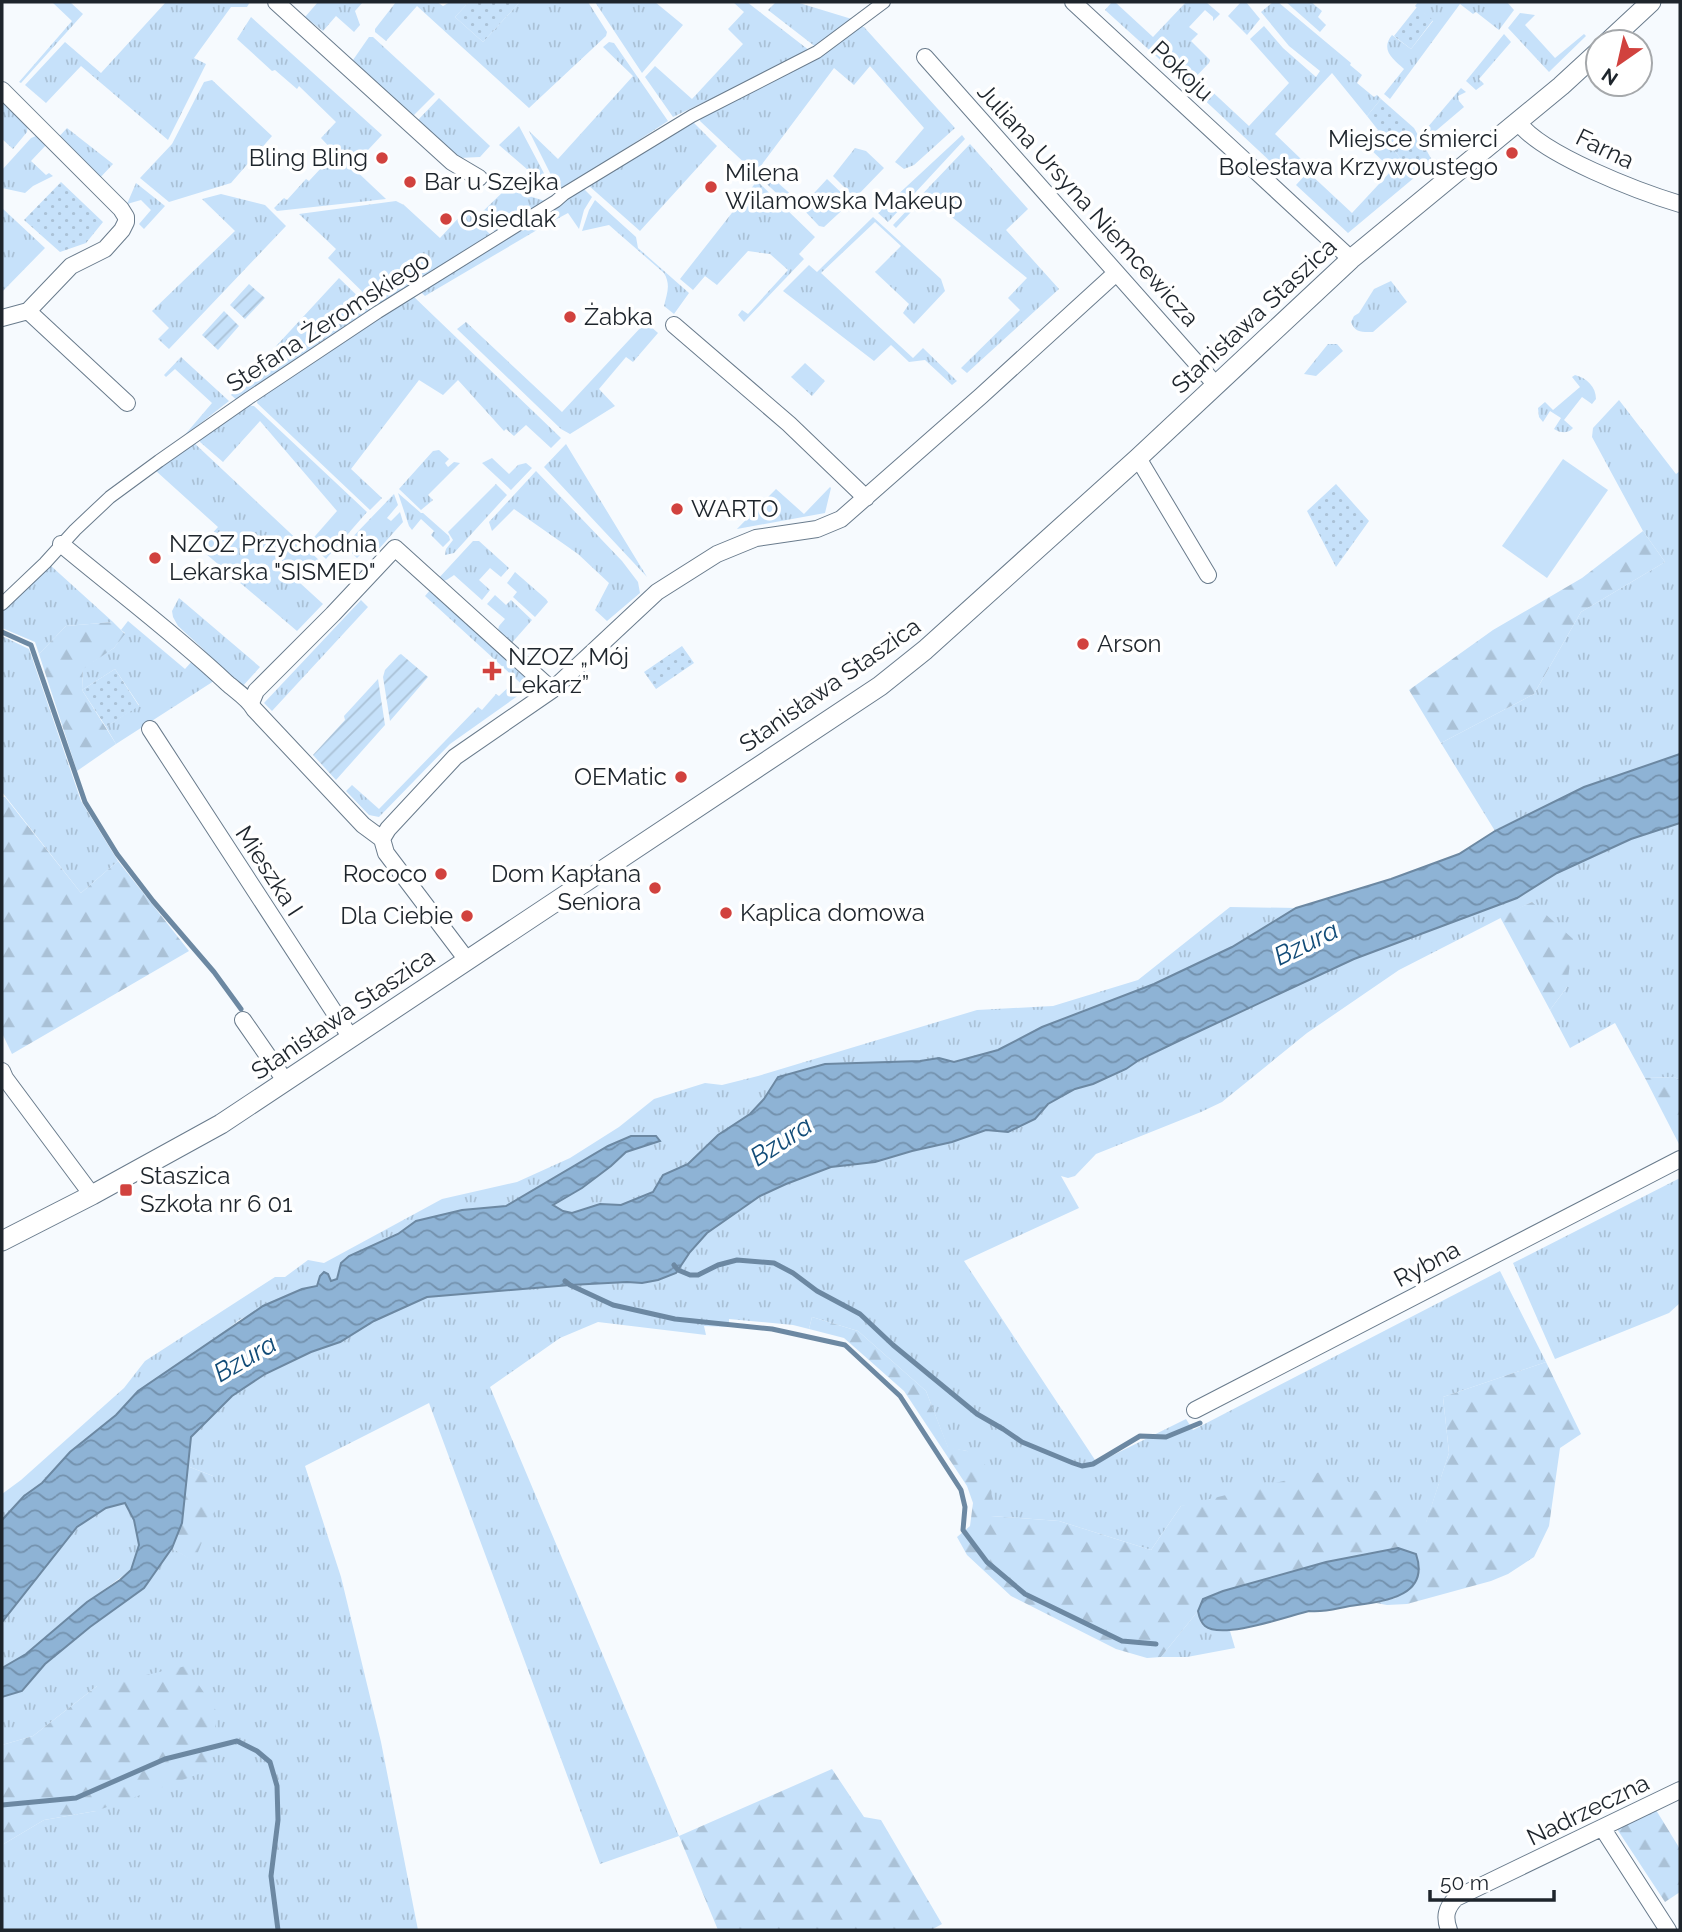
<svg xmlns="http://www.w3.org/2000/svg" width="1682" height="1932" font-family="Raleway,sans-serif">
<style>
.grass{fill:url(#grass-tufts)}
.forest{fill:url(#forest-firs)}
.park{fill:url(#park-dots)}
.garden{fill:url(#garden-furrows)}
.pitch{fill:#c6e1fa}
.water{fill:url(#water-waves);stroke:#6c88a2;stroke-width:2}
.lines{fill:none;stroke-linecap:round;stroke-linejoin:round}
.stream{stroke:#6c88a2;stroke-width:5}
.pedestrian-casing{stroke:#697b8c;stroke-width:14}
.minor-casing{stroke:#697b8c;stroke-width:18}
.tertiary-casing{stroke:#697b8c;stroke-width:21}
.pedestrian{stroke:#fff;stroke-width:12}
.minor{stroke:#fff;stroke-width:16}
.tertiary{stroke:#fff;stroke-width:19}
.poi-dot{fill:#d1423e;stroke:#fff;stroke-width:2.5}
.labels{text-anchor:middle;stroke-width:7;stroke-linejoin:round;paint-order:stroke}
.street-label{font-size:24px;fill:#1e252c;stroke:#fff}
.poi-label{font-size:24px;fill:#1e252c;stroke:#fff;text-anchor:start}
.water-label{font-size:26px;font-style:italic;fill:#124c78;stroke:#fff}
</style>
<defs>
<pattern id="grass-tufts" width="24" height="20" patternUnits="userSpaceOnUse" patternTransform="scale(1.75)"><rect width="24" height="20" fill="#c6e1fa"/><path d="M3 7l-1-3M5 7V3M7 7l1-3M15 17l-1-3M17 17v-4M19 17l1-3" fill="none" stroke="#aac1d6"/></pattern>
<pattern id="forest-firs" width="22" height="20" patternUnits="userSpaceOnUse" patternTransform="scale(1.75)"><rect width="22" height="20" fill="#c6e1fa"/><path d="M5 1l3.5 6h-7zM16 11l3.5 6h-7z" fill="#aac1d6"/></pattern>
<pattern id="park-dots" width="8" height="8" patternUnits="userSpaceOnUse" patternTransform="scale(1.75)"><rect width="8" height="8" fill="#c6e1fa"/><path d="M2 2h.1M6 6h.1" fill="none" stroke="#aac1d6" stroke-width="1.8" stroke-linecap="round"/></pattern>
<pattern id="garden-furrows" width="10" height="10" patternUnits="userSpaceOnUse" patternTransform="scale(1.75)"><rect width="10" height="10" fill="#c6e1fa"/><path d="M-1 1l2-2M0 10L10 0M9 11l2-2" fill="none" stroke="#aac1d6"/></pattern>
<pattern id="water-waves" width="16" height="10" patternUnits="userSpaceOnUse" patternTransform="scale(1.75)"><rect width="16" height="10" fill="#8eb3d5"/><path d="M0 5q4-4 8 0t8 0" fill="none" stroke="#7391ad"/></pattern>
</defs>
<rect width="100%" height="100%" fill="#f6fafe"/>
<path class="grass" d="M52,2H70L83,14L21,83L19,82L72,21Z
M166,2H250L247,7H231L194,58L206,64L168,140L81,66L46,103L25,85L65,42L101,73Z
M318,2H363L355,11L360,25L354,32L336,16L323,31L305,17Z
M396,2H437L443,6L450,2H469L455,17L483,42L520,2H588L607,32L606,36L529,108L417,6L386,41L375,32V29Z
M595,2H655L683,25L642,73Z
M733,2H747L810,51L673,117L645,77L655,66L692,99L743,44L728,29L744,12Z
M776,2H796L855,20L817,48L768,10Z
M1112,2H1115L1153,37L1186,2H1206L1220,14L1213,21V17L1205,10L1189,27L1198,34L1191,41L1210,60L1209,63L1188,85L1105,10Z
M1241,2H1246L1260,19L1247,35L1228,16Z
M1273,2H1278L1351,63L1350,65L1362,75L1357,83L1374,97L1377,95L1381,99L1367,116L1332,73L1275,134L1301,159L1286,176L1198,94L1205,85L1249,126L1289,83L1250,39L1264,26L1283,48L1316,77L1320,71L1289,46L1261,12Z
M1286,2H1311L1322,11L1318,17L1326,25L1320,32Z
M1418,2H1507L1514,10L1499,30L1476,12L1473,14L1460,4L1390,99L1384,94L1404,69C1393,59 1380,50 1392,35L1411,49L1433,21L1415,6Z
M1520,13L1535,15L1525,25L1555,58L1584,34L1586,36L1549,72L1508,28Z
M251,17L382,135L352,167L386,199L277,211L274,208L284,198L287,200L306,179L309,181L335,153L321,138L336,122L299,86L297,89L275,70L272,71L237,39Z
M857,27H864L955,128L914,165L904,169L895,162L924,128L870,66L854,85L834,68L760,167L795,198L789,204L787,203L700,121L701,115Z
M1504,34L1511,42L1479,79L1484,84L1476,90L1466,81Z
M369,37H373L435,94L413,116L353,60Z
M609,42L614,43L668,121L562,190L557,187L529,131L558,159L633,76L603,47Z
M212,80L272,136L231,183L169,202L140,178L172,144L204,82Z
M1461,88L1466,92L1458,96L1459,101L1464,107L1431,135L1427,128Z
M439,98L490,146L480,157L459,158L417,121Z
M2,101L28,125L27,132L13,149L2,139Z
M692,121L717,146L640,231L588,185Z
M519,126L547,179V182L528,170L499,145Z
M67,128L113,164L97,181L56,140Z
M1378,130L1415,177L1348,233L1296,185L1308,172L1352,213L1392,170L1366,145Z
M962,135L965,139L888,222L878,213Z
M36,136L41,138L47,144L31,161L46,175L49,173L53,176L33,186L25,193L2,188V170L31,138Z
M970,144L1028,209L1006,230L1059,289L967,373L961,368L1020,310L1008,298L1027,278L926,196L896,228L893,225Z
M855,148L866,151L884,168L855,198L833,176Z
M827,179L851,202L824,227L819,226L803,209L804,204Z
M757,181L815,237L799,254L804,259L744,322L738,315L742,310L748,314L788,270L770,254L748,251L717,285L705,276L693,290L680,279Z
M136,183L165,206L144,229L139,224L151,210L141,200L127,204Z
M506,189L545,201L496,233L478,216Z
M584,189L592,197L584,210L579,229L568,213L542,227L537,217Z
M221,194L265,205L286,226L169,349L158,339L169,328L152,311L235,231L202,199Z
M595,200L636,237L638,248L689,293L674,314L664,306C667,293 671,285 664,273L609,225L582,231L589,210Z
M396,201L404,205L440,238L465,211L491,235L378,307L328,258L336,249L299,214Z
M2,208L45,248L2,292Z
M873,217L941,279L945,291L914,324L903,313L909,304L875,272L901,246L875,222L821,273L913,358L923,348L957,381L952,385L925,360L909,362L891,345L874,361L783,291L809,265L817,272Z
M532,220L537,230L425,296L419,290Z
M339,278L372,310L238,401L231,395Z
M1391,281L1407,302L1373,332C1362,332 1355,333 1351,322L1354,316L1359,313L1374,289Z
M412,295L561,438L551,448L526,425L514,436L506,429L504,431L458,380L443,395L419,380L351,469L382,498L370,510L257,403L258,398Z
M466,322L562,412L643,325H649L658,333L633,362L626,357L599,389L615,406L570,434L561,429L457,329Z
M1328,344H1337L1343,351L1316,376L1304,374Z
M181,357L229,401L183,437L212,403L175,369L166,377L164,375Z
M805,363L825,381L812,396L791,377Z
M1575,375C1587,378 1596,387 1596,399L1592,404L1582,397L1564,420L1573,428C1568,434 1560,433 1554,429L1561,418L1550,411L1543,422L1539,417L1538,408L1545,402L1553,410L1580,387L1572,377Z
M1619,400L1676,474L1680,471V754L1584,787L1495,831L1441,743L1534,694L1581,612L1665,562L1643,531L1592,437L1593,428Z
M245,405L254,406L367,512L326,559L309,543L337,511L260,421L223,462L200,442L201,435Z
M192,441L320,561L300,583L323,604L297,631L199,548L218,527L156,471Z
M566,444L647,577L544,467Z
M439,450L449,459L445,463L448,467L454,462L460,463L428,495L433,500L421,510L399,489L433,451Z
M492,458L509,474L518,465L526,463L532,468L511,490L482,463Z
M536,471L622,561L638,582L640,593L607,621L595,610L609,583L578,554L514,509L492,531L489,522Z
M496,484L507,495L454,553L445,555L446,549L453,540L448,532Z
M830,487L831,488L825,513L737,529L776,489L804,514Z
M398,493L421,513H423L449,536L450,540L443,547L431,535L434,531L421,519L412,530L409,526Z
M394,494L398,505L387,518L391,521L400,512L403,522L377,551L370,545L357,558L344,546Z
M473,541H479L509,568L501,577L490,568L479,580L490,590L482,600L454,575C448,579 444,583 437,580Z
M50,565L113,622L66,626L39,654L35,642L2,628V610Z
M515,572L546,599L548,602L535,617L513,597L517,592L507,583Z
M431,589L530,681L532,685L527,689L425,596Z
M495,595L506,605L511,600L532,620L509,646L497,634L499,626L505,619L487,604Z
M179,598L260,667L241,688L202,648L178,626L173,617L172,611Z
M361,600L368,607L272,711L264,703Z
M128,621L185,669L193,660L217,679L116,744L106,727L139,705L115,669L82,690L83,668L114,648L125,633L121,630Z
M2,636L29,649L81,801L118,861L81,893L2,792Z
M512,684L519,692V695L450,744L379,817L369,815L346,791L352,785L379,809L478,707L482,710L496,694L499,696Z
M1680,823V1080L1674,1077L1645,1078L1615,1023L1570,1048L1550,1010L1567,987L1532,902L1399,970L1307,1033L1222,1102L1201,1112L1096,1154L1075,1176L1068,1178L1061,1176L1079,1208L964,1261L1097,1463L1186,1419L1193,1430L1500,1271L1546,1362L1443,1397L1449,1453L1426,1523L1378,1492L1181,1506L1151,1550L1059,1521L991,1516L967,1451L948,1448L926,1391L858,1331L812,1317L809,1329L793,1325L729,1319V1327L704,1326L706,1335L598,1322L560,1338L490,1387L679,1836L600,1864L429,1403L305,1466L341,1577L381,1742L418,1930H2V1845L44,1820L96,1811L97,1686L33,1736L2,1745V1697L23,1691L45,1664L90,1627L144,1588L172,1548L194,1561L213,1476L187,1466L191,1437L232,1396L265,1374L311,1352L340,1342L374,1321L427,1297L570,1285L627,1282L642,1283L676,1273L690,1252L707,1233L760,1196L786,1184L831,1167L875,1162L912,1151L952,1142L986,1130L1008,1132L1035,1119L1048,1104L1075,1089L1093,1084L1126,1069L1139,1060L1189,1036L1354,959L1517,898L1557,873L1631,839Z
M1230,907L1296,908L1232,947L1154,984L1042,1027L998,1050L954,1062L939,1058L920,1061L825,1064L778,1077L764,1099L750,1114L718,1135L688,1164L663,1175L653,1192L621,1205L600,1204L572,1213L563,1211L552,1205L582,1188L611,1166L626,1152L659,1141L631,1136L608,1146L506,1206L462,1210L416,1221L398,1234L349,1256L338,1272V1279L331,1281L320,1277L317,1286L302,1289L239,1320L218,1337L138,1391L116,1415L70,1452L42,1483L25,1496L2,1520V1494L21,1480L124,1388L145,1361L275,1277H285L308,1260L324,1263L442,1199L517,1182L570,1158L619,1127L654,1099L705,1083L722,1085L758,1076L977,1010L1053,1006L1138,980Z
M1680,1178V1303L1669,1313L1555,1359L1513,1263Z
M125,1503L134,1520L139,1545L131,1570L87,1602L26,1654L2,1668V1622L77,1527L106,1508Z
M1198,1611L1201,1623L1218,1631H1230L1235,1648L1187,1657H1161Z"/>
<path class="forest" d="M1643,531L1665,562L1581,612L1534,694L1441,743L1409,690L1493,630L1582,578Z
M113,622L125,634L114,648L83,669L82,690L116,744L77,771L39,654L66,626Z
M2,797H5L81,893L118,861L189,951L12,1054L2,1033Z
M1532,902L1573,939L1567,987L1550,1010L1500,917Z
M1674,1077L1680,1080V1146L1645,1078Z
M812,1317L858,1331L926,1391L948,1447L967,1451L992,1470L991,1516L1059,1521L1151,1550L1181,1506L1320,1472L1379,1492L1426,1522L1449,1453L1443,1397L1546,1362L1581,1434L1560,1448L1549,1526L1534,1557L1508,1574L1491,1581L1407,1604L1387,1605L1376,1603L1396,1598L1398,1548L1326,1562L1204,1599L1198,1611L1161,1657L1147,1658L1116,1649L1011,1596L967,1555L957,1537L970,1526L973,1503L967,1486L904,1391L844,1338L809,1329Z
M187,1466L213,1476L214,1512L194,1562L172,1548L182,1523Z
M186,1666L217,1712L210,1770L96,1811L44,1820L2,1845V1745L33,1736L97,1686Z
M832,1769L864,1817L881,1820L942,1924L931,1930H718L679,1836Z
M1656,1810L1680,1849V1892L1665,1902L1617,1829Z"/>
<path class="park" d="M469,2H520L483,42L455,17Z
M1417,7L1433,20L1411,49L1394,36Z
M1381,99L1414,128L1433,162L1415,177L1367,116Z
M61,182L103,222L86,243L60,252L24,220Z
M1336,484L1369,521L1336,567L1307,511Z
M682,646L694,663L656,689L644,672Z
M115,669L139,706L106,727L82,690Z"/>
<path class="garden" d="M249,284L265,298L245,319L230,305Z
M224,311L239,326L218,350L202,335Z
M401,654L428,677L390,721L383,677L385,670L399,655Z
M378,679L385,725L336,780L313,755L345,720L344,716Z"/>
<path class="pitch" d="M1563,459L1608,490L1547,578L1502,546Z"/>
<path class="water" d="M1680,754V823L1631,839L1557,873L1517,898L1354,959L1189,1036L1139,1060L1126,1069L1093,1084L1075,1089L1048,1104L1035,1119L1008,1132L986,1130L952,1142L912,1151L875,1162L831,1167L786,1184L760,1196L707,1233L690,1252L676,1273L658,1280L642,1283L627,1282L570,1285L427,1297L374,1321L340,1342L311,1352L265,1374L232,1396L191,1437L182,1523L172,1548L144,1588L90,1627L45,1664L22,1691L2,1697V1668L26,1654L87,1602L120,1580L131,1570L139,1545L134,1520L125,1503L106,1508L77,1527L2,1622V1520L24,1496L42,1483L70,1452L116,1415L138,1391L263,1306L302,1289L317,1286L320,1276L324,1272L328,1274L331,1281L337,1279L341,1263L349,1256L398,1234L416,1221L462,1210L506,1206L608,1146L631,1136H656L660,1141L626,1152L611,1166L582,1188L553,1205L563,1211L572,1213L600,1204L621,1205L653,1192L663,1175L688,1164L718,1135L750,1114L764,1099L778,1077L825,1064L920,1061L939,1058L954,1062L998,1050L1042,1027L1154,984L1232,947L1296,908L1391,879L1459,854L1495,831L1584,787Z
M1398,1548L1416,1554C1430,1595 1387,1601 1357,1605C1340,1607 1326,1613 1309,1611C1288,1616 1222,1640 1205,1626C1200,1622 1199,1616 1198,1611L1203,1599L1223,1591L1326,1562Z"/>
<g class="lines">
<path class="stream" d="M2,632L31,645L85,802L117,854L153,901L214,972L241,1009
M674,1265L678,1270L690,1275H698L718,1265L737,1260L774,1263L793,1273L817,1291L860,1314L893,1345L977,1414L1003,1429L1022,1442L1073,1463L1082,1466L1093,1464L1140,1436L1166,1437L1200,1423
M565,1281L570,1285L613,1305L675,1319L772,1329L845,1345L900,1396L961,1490L965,1507L963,1530L987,1562L1025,1594L1122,1641L1156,1644
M2,1805L76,1798L165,1759L237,1741L257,1751L270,1762L277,1786L278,1820L271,1876L278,1930"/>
<defs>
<path id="pedestrian" d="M2,604L45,563L75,530L110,497L159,461L249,398L378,312L556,201L564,194L692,116L817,52L884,2"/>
<path id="minor" d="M276,2L452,162L479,178
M1073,2L1351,259
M925,57L1216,385
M2,90L121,209L126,217V222L122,230L105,249L71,266L28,311
M1518,122C1542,155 1640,192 1680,204
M2,318L28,311L127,403
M674,325L789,424L866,498
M1138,458L1208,575
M61,544C116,590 175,634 227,683C236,691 249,699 254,709L363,825L382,839
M251,703L256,691L333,614L395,548L552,690
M150,729L351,1038
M467,960L386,853L382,839L388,829L455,757L552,690L657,592L717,554L756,538L817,529L841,519L981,396L1116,273
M243,1020L286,1082
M2,1071L5,1078L92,1195
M1195,1410L1680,1159
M1603,1829L1668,1930
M1449,1930C1444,1917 1446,1908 1456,1898L1680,1790"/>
<path id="tertiary" d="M1608,42L1651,2
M2,1241L92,1195L221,1124L880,686L925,650L1138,458L1351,259L1561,86L1598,52"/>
</defs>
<use href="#pedestrian" class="pedestrian-casing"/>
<use href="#minor" class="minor-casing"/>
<use href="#tertiary" class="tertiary-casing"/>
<use href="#pedestrian" class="pedestrian"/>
<use href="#minor" class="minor"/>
<use href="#tertiary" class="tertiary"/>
</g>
<g class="poi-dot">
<circle cx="1512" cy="153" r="7"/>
<circle cx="382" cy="158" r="7"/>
<circle cx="410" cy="182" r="7"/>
<circle cx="711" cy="187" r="7"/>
<circle cx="446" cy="219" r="7"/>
<circle cx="570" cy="317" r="7"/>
<circle cx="677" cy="509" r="7"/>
<circle cx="155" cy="558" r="7"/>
<circle cx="1083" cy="644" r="7"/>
<path d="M488.5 660.5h7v7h7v7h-7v7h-7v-7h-7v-7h7z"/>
<circle cx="681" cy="777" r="7"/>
<circle cx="441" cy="874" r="7"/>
<circle cx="655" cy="888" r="7"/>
<circle cx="726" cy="913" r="7"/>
<circle cx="467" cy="916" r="7"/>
<rect x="119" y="1183" width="14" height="14" rx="3.5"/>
</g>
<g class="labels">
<g class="street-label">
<text transform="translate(1182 71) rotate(43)" y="8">Pokoju</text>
<text transform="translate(1605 149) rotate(26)" y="8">Farna</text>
<text transform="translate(1088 205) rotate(48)" y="8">Juliana Ursyna Niemcewicza</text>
<text transform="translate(1254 316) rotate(-43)" y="8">Stanisława Staszica</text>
<text transform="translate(328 322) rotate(-33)" y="8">Stefana Żeromskiego</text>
<text transform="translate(830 685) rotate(-35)" y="8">Stanisława Staszica</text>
<text transform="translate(269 871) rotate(57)" y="8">Mieszka I</text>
<text transform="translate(343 1014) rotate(-34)" y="8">Stanisława Staszica</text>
<text transform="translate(1427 1264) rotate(-28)" y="8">Rybna</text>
<text transform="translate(1588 1810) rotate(-26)" y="8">Nadrzeczna</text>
</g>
<g class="poi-label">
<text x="1498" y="147" text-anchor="end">Miejsce śmierci<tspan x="1498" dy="28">Bolesława Krzywoustego</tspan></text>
<text x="368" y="166" text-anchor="end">Bling Bling</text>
<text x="725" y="181">Milena<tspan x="725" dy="28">Wilamowska Makeup</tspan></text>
<text x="424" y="190">Bar u Szejka</text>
<text x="460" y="227">Osiedlak</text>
<text x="584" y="325">Żabka</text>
<text x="691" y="517">WARTO</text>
<text x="169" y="552">NZOZ Przychodnia<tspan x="169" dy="28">Lekarska "SISMED"</tspan></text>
<text x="1097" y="652">Arson</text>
<text x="508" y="665">NZOZ „Mój<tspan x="508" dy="28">Lekarz”</tspan></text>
<text x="667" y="785" text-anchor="end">OEMatic</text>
<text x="427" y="882" text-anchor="end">Rococo</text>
<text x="641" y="882" text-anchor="end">Dom Kapłana<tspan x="641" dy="28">Seniora</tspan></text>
<text x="740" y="921">Kaplica domowa</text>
<text x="453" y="924" text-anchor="end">Dla Ciebie</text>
<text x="140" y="1184">Staszica<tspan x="140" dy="28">Szkoła nr 6 01</tspan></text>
</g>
<g class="water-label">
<text transform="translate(1306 943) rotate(-26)" y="9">Bzura</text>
<text transform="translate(781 1141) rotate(-33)" y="9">Bzura</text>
<text transform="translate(245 1358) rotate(-30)" y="9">Bzura</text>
</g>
</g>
<rect width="1682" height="1932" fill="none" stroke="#1e252c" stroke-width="7"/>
<g transform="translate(1619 63) rotate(214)"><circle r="33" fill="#ffffff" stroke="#a5a8ab" stroke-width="2"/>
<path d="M0-5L12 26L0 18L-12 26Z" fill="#d1423e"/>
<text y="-10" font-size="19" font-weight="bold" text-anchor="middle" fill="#1e252c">N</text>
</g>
<path d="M1430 1890v10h124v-10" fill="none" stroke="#1e252c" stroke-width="3.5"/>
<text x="1440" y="1890" font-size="21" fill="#1e252c" stroke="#ffffff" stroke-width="5" paint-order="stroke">50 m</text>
</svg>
